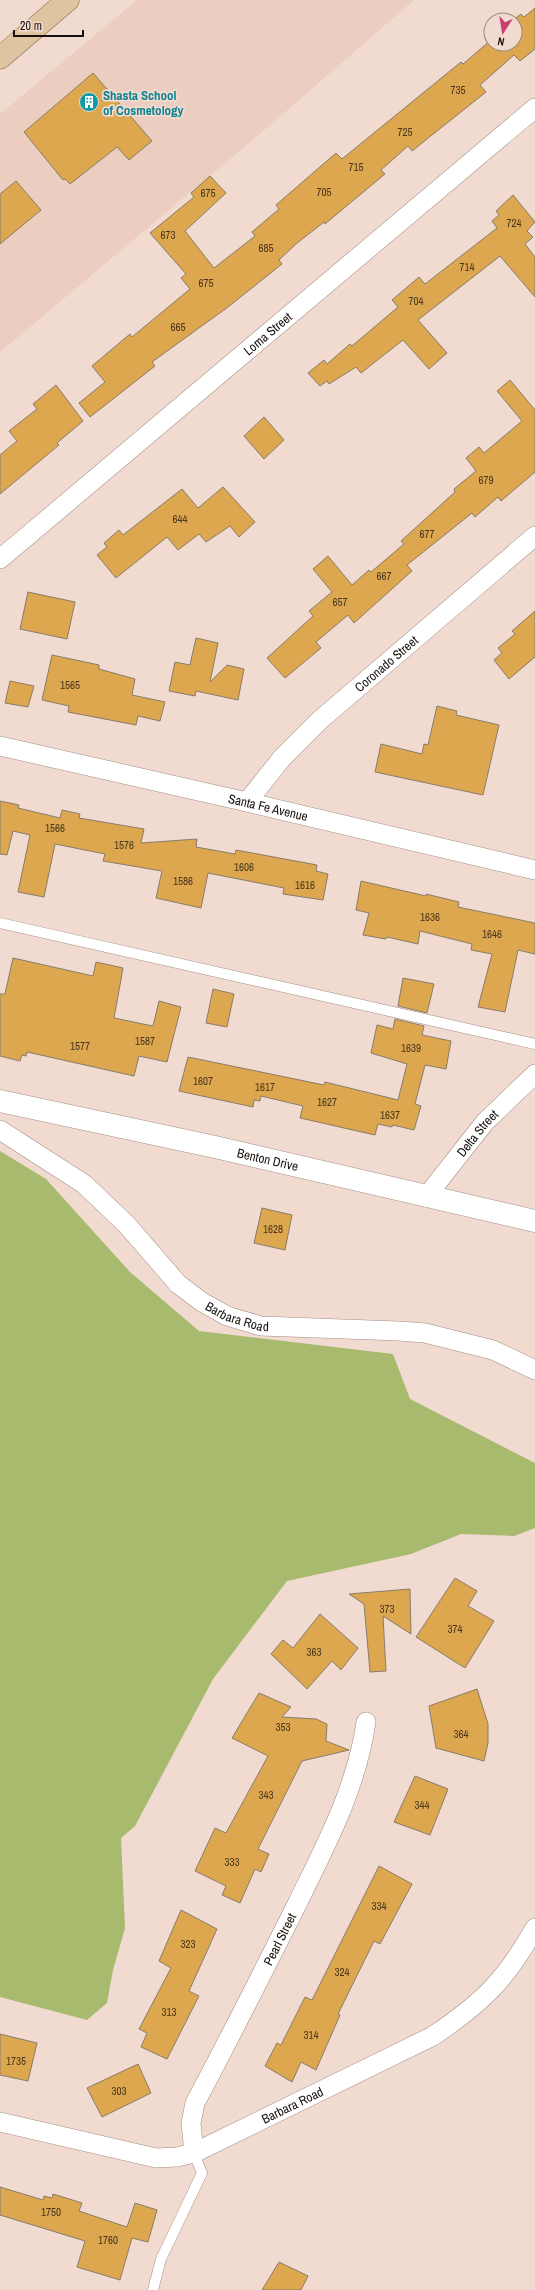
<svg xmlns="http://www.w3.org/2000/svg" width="535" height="2290" font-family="'Archivo Narrow',sans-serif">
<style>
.built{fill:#eccec0}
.green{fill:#a7ba6e}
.building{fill:#dca74e;stroke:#887c6b}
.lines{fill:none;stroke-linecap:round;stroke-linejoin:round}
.lane-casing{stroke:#a48f85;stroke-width:11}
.street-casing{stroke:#a48f85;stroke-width:20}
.secondary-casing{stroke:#a48f85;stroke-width:23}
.primary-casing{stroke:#8c6b46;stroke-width:23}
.lane{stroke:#fff;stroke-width:10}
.street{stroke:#fff;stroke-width:19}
.secondary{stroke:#fff;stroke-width:22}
.primary{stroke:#dfc4a2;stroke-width:22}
.labels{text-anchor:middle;stroke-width:3.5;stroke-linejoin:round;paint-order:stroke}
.number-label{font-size:11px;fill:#49361d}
.culture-label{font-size:13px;font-weight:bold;fill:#0d838f;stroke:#f1dad0;text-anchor:start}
.street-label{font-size:13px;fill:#18110d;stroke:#f1dad0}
</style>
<rect width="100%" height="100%" fill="#f1dad0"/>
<path class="built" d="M137,0H414L268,127L0,352V114Z"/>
<path class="green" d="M0,1151L46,1179L130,1272L199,1331L393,1354L410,1399L535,1463V1528L514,1536L461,1534L411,1554L287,1581L213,1679L135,1826L121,1838L125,1928L113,1970L107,2003L87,2020L0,1997Z"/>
<path class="building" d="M535,8V49L520,61L514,55L480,85L486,92L412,151L408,146L381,170L385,174L325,224L324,222L296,244L279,260L282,264L228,307L152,362L155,366L90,417L79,403L105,382L92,366L130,334L132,337L190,289L181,278L186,274L150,233L194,197L191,193L210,176L226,193L185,231L214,268L255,236L252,232L279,209L276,205L336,153L342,159L461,62L463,64L491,40V44H515V20H513L521,14L524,17Z
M93,73L152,141L129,160L117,147L70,184L65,179L63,180L24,132Z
M16,181L41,210L0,244V194Z
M513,195L535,222L527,231L533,237L525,244L535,257V297L500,256L418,320L447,353L429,369L403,340L361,373L356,367L329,384L327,381L320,386L308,373L324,360L327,364L350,344L352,346L398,307L392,300L419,277L425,284L497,228L492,221L499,215L496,211Z
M510,380L535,410V472L501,501L498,497L475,517L472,513L407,565L412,571L354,623L348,615L316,642L321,648L285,678L267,658L313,616L309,611L332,592L313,569L328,556L352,585L369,570L371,572L404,544L401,541L455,492L454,489L476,471L466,458L479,447L484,453L522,421L497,391Z
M56,385L83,421L57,443L59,445L0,494V455L17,441L9,431L37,409L33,404Z
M264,417L284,440L264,459L244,436Z
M223,487L255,522L239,537L230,526L206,542L199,534L178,550L167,537L116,578L97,555L107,547L104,543L119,530L123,535L182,489L198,508Z
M28,592L75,602L67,639L20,629Z
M535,611V657L509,679L494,660L502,653L498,648L515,634L512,631Z
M196,638L218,643L210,682L227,665L244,669L238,700L196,691L195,696L169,691L175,662L190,665Z
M52,655L99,665V669L135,679L132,695L165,702L160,721L138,716L136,725L68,712L69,706L42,700Z
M10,681L34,686L28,707L5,703Z
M437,706L457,711L456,715L499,725L483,795L375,772L381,744L422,754L424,744L428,745Z
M0,801L19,805L18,808L60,818L62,810L80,814L79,818L144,829L141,843L197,839L196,847L235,854L236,850L317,865L316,871L328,874L323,900L283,894L284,888L208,873L201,908L156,898L162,871L103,861L105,854L55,844L44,897L18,892L30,835L13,831L7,855L0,854Z
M361,881L426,896V894L459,902L458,907L535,923V954L518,950L505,1012L478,1007L492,954L471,950L472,944L420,931L418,944L387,937L386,939L363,935L369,913L356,910Z
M13,958L93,976L96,962L123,968L114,1018L153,1026L159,1001L181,1007L167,1062L139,1056L134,1076L27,1052L26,1056L22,1055L20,1061L0,1056V994H5Z
M403,978L434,984L427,1013L398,1006Z
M213,989L234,994L227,1027L206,1023Z
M395,1019L424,1026L422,1035L451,1041L446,1069L425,1065L415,1104L421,1106L414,1130L393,1125L392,1127L378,1124L375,1135L300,1118L303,1106L261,1096L260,1101L254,1100L253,1107L179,1091L188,1057L324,1085L325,1082L398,1100L407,1064L371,1053L377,1025L393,1029Z
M262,1208L292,1215L285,1250L254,1243Z
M455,1578L477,1591L468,1606L494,1621L465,1668L416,1637Z
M410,1589L411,1634L383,1616L386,1671L370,1672L364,1604L349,1594Z
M320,1614L358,1648L341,1670L332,1661L307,1689L271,1654L283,1640L293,1648Z
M477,1689L488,1724V1743L484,1761L436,1748L429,1706Z
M259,1693L291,1707L282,1717L316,1719L327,1724L326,1741L349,1750L302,1761L258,1849L269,1854L261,1872L255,1869L240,1903L222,1895L226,1886L195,1871L215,1828L226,1833L268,1756L232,1738Z
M415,1776L448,1789L430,1835L394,1822Z
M379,1866L412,1884L380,1944L374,1941L338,2014L340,2015L316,2070L301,2062L292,2082L265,2066L277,2043L281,2045L305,1997L312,2000Z
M181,1910L217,1929L189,1991L199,1996L167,2059L141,2047L147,2033L139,2029L171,1968L159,1961Z
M0,2034L37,2043L28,2081L0,2075Z
M138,2064L151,2093L102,2117L87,2088Z
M0,2187L43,2200L44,2196L52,2198L53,2194L82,2203L79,2211L127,2227L135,2203L157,2210L148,2242L132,2238L120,2280L77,2267L85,2241L0,2215Z
M279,2262L308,2276L301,2290H262Z"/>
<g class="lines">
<defs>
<path id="lane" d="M0,923L535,1044
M153,2290L161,2259L202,2173L194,2153"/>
<g id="street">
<path id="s1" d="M0,559L535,108"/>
<path id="s2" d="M0,746L247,802L535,870"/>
<path id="s3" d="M247,802L282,758L320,720L535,536"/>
<path id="s4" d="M0,1130L84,1184L127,1225L178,1284L202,1302L227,1316L261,1326L399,1331L425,1333L493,1350L535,1370"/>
<path id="s5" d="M426,1197L485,1122L535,1074"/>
<path id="s6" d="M0,2122L156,2158L177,2157L194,2153L433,2036C482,2003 505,1981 535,1928"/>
<path id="s7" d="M194,2153L191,2123L195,2103C231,2036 265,1968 299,1900C327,1843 357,1786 366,1722"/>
</g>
<g id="secondary">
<path id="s8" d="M0,1101L215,1147L535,1221"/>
</g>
<path id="primary" d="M0,58L68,0"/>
</defs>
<use href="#lane" class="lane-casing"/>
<use href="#street" class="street-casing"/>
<use href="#secondary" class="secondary-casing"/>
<use href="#primary" class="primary-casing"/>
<use href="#lane" class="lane"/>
<use href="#street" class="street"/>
<use href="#secondary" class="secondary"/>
<use href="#primary" class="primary"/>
</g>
<defs>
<symbol id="building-disc" viewBox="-11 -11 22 22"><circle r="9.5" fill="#0f9aa8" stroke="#f1dad0"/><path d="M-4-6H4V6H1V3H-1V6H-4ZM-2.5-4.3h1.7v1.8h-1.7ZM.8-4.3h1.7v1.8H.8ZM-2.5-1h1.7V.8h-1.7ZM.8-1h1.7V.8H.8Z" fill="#fff"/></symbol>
</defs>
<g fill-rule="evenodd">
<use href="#building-disc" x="78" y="91" width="22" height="22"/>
</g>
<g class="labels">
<g class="number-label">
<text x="458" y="94">735</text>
<text x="405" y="136">725</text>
<text x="356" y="171">715</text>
<text x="324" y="196">705</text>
<text x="208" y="197">675</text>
<text x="514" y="227">724</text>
<text x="168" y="239">673</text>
<text x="266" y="252">685</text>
<text x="467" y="271">714</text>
<text x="206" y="287">675</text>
<text x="416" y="305">704</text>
<text x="178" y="331">665</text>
<text x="486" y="484">679</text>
<text x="180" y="523">644</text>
<text x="427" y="538">677</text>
<text x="384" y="580">667</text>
<text x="340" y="606">657</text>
<text x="70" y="689">1565</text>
<text x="55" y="832">1566</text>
<text x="124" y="849">1576</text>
<text x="244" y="871">1606</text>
<text x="183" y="885">1586</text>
<text x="305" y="889">1616</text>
<text x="430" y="921">1636</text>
<text x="492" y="938">1646</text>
<text x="145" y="1045">1587</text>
<text x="80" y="1050">1577</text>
<text x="411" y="1052">1639</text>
<text x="203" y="1085">1607</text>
<text x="265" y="1091">1617</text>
<text x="327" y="1106">1627</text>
<text x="390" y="1119">1637</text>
<text x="273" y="1233">1628</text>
<text x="387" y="1613">373</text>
<text x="455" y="1633">374</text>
<text x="314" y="1656">363</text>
<text x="283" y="1731">353</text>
<text x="461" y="1738">364</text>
<text x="266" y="1799">343</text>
<text x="422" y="1809">344</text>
<text x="232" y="1866">333</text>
<text x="379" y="1910">334</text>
<text x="188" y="1948">323</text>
<text x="342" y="1976">324</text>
<text x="169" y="2016">313</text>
<text x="311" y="2039">314</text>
<text x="16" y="2065">1735</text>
<text x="119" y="2095">303</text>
<text x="51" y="2216">1750</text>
<text x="108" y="2244">1760</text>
</g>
<g class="culture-label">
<text x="103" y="100">Shasta School<tspan x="103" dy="15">of Cosmetology</tspan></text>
</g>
<g class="street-label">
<text dy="5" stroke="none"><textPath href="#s1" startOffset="350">Loma Street</textPath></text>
<text dy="5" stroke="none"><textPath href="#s3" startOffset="197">Coronado Street</textPath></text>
<text dy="5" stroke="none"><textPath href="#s2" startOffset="275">Santa Fe Avenue</textPath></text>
<text dy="5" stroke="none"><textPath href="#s5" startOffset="82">Delta Street</textPath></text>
<text dy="5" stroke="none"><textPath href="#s8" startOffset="274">Benton Drive</textPath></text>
<text dy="5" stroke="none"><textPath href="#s4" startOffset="306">Barbara Road</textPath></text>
<text dy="5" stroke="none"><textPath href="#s7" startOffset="235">Pearl Street</textPath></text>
<text dy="5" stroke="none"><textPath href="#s6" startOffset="308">Barbara Road</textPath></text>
</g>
</g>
<g transform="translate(503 32) rotate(192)"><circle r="19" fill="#f1dad0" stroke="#9a8a82"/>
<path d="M0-3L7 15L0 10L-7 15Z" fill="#ca3e70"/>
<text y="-6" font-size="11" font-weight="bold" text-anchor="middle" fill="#18110d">N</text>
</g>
<path d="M14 30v6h69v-6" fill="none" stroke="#18110d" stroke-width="2"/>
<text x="20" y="30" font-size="12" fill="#18110d" stroke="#f1dad0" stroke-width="3" paint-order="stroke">20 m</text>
</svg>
